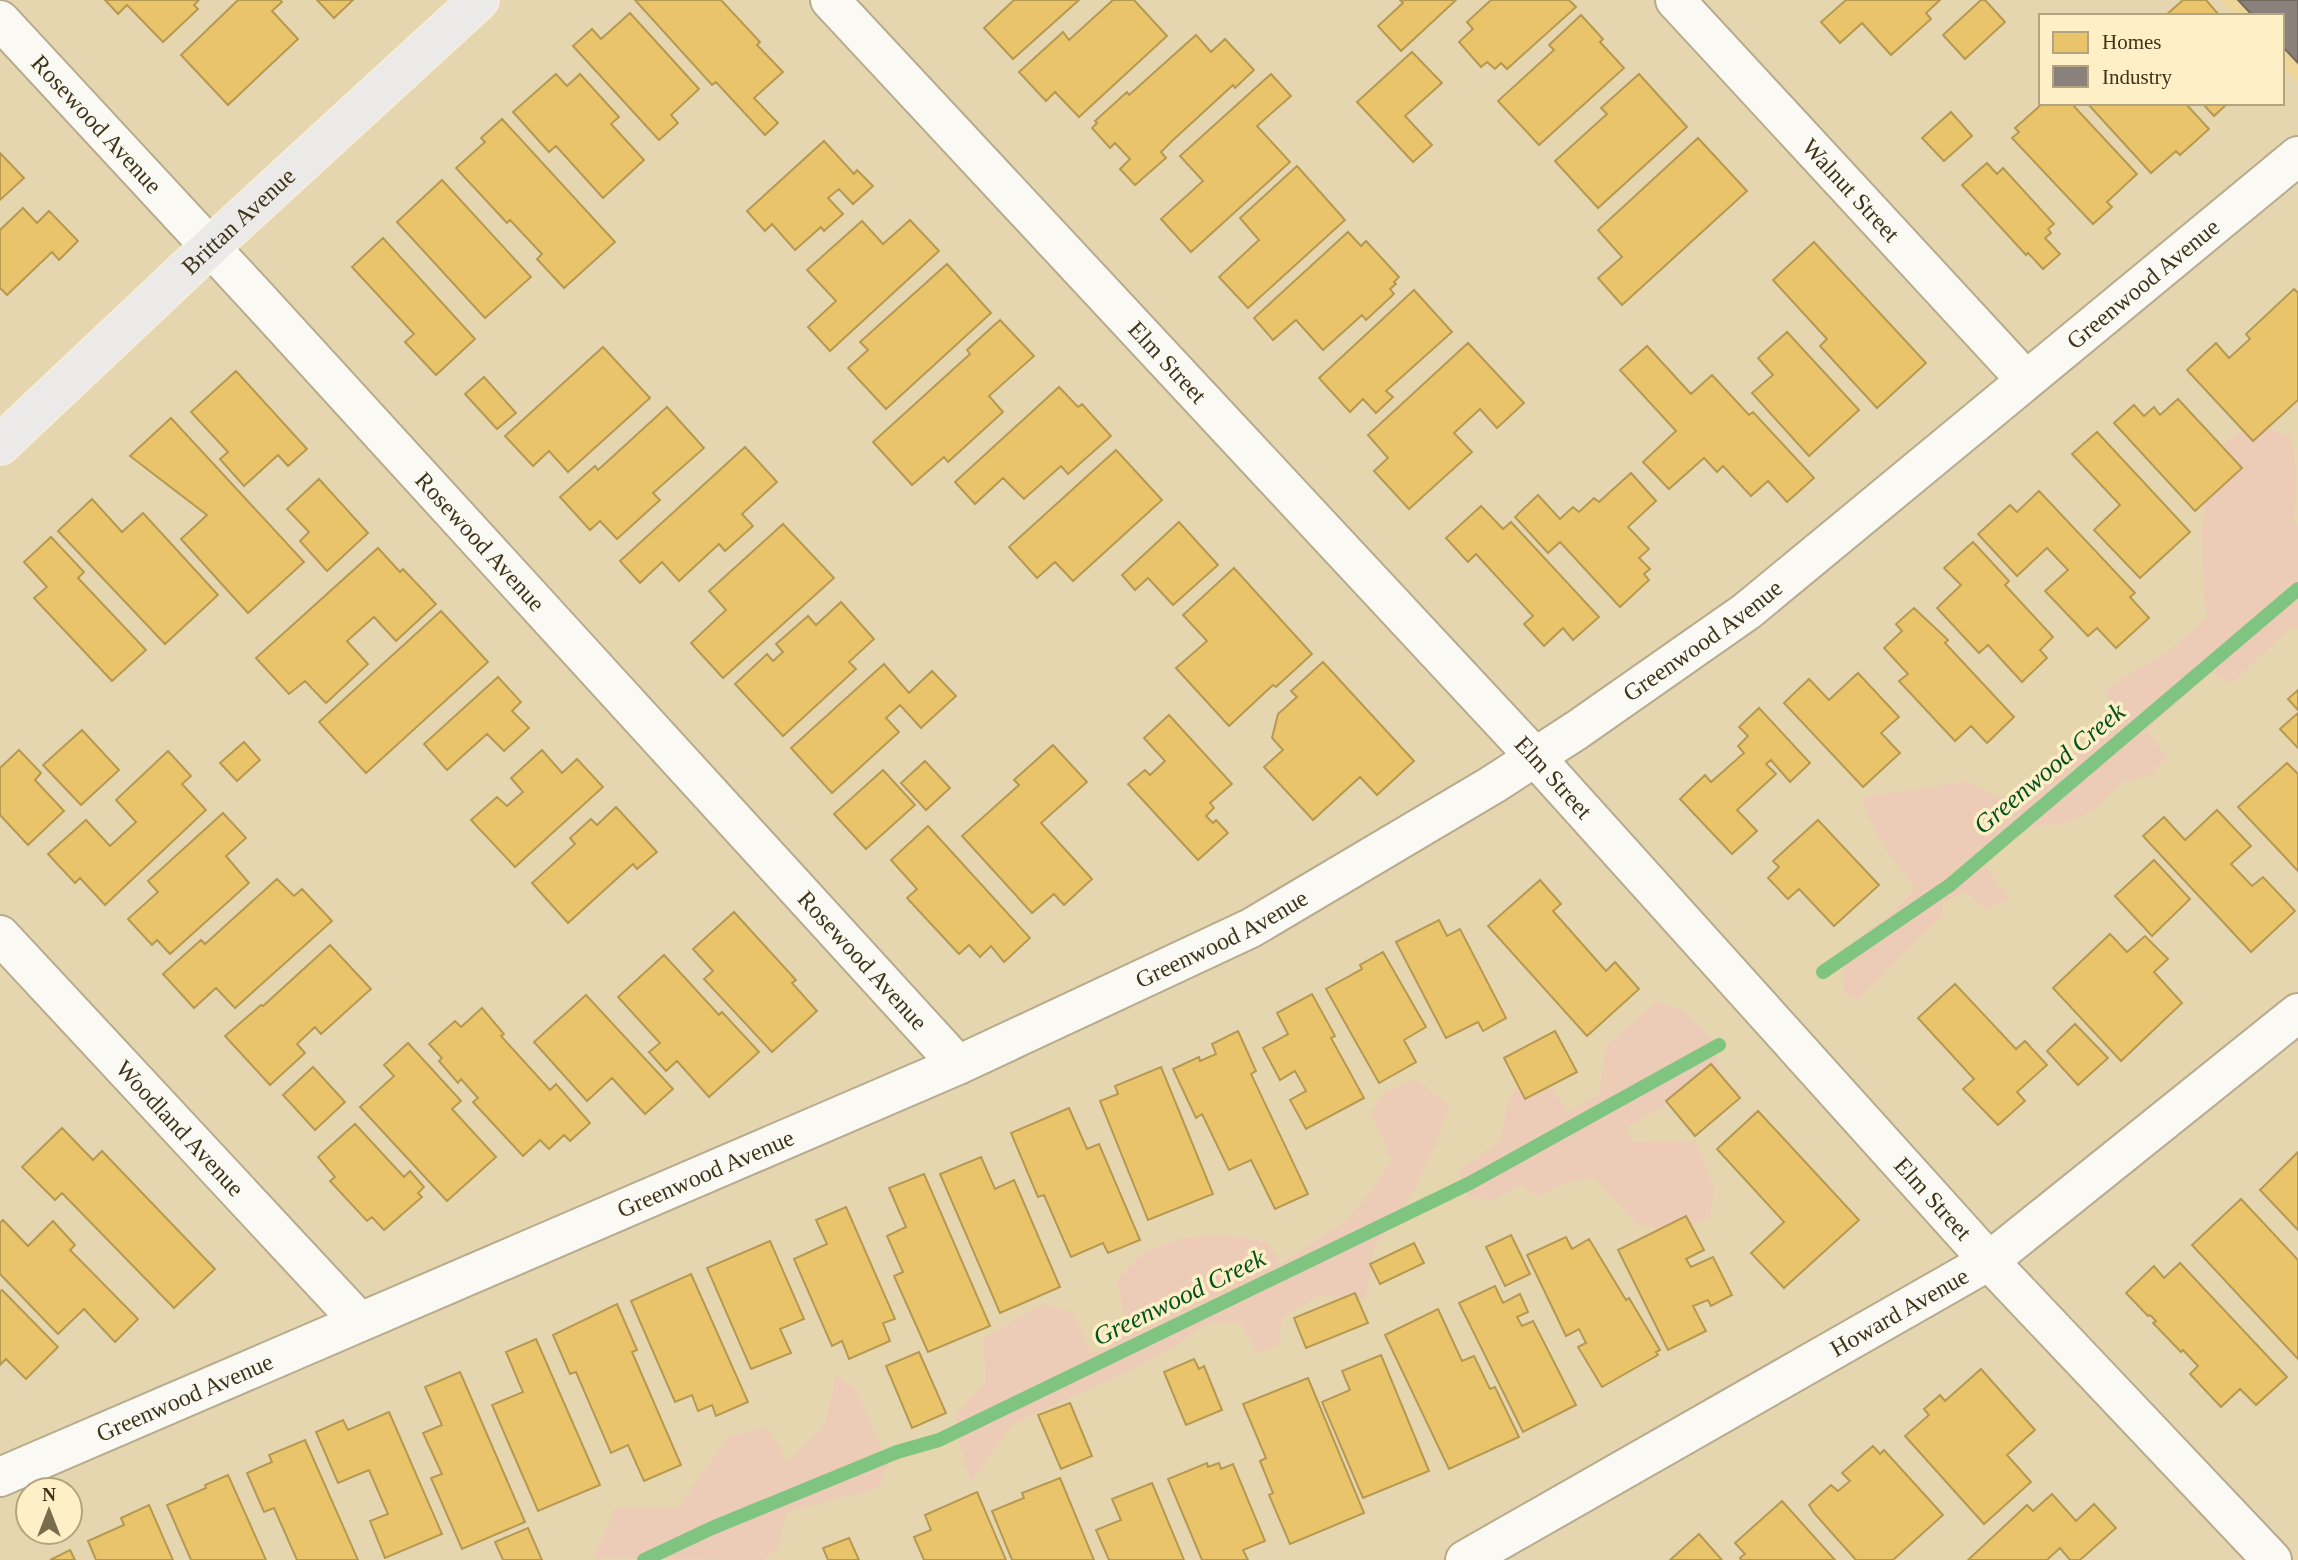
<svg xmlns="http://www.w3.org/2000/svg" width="2298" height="1560" font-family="Georgia,serif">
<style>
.built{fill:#eed699}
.green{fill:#ecccb6}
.homes{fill:#e9c46a;stroke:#b69951;stroke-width:2}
.industry{fill:#8a817c;stroke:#746a5e;stroke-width:2}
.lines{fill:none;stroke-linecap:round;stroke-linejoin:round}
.stream{stroke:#80c481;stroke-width:14}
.minor-casing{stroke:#b7ab8d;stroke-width:42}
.major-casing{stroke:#f4eddb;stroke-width:42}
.minor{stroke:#fbf9f3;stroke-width:38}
.major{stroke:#ebeae9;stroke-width:38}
.labels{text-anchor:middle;stroke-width:7;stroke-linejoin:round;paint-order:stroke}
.street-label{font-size:24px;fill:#3f3417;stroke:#ffefc6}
.water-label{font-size:26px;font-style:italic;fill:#00521f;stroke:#ffefc6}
</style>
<rect width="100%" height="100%" fill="#e6d6b0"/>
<path class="built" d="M2221,0H2298V82L2282,66V16H2235Z"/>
<path class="green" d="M2255,423L2290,436C2298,467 2298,490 2293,522L2298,526V628H2291L2231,684L2211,672L2147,730L2167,757L2151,775L2121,783L2094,810L2064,824L2036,826L1974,851L2010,899L1986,910L1966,892L1943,902L1942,915L1858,1000L1844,994L1843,971L1851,943L1892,913L1915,889L1878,837L1861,798L1966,781L2019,807L2038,780L2060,759L2093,743L2108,718L2107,688L2173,648L2207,618L2203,585L2202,532L2207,468L2229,439Z
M1656,1002L1683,1010L1712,1038L1722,1081L1702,1087L1627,1127L1632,1142L1697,1141L1714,1189L1710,1217L1675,1234L1637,1224L1595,1178L1560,1184L1538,1197L1521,1184L1495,1200L1468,1197L1459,1171L1500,1141L1508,1101L1527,1076L1544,1075L1568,1112L1599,1094L1606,1046Z
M1416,1079L1449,1106L1435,1144L1415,1189L1374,1248L1366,1298L1318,1296L1281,1319L1280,1345L1256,1353L1241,1323H1208L1172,1348L1132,1370L1012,1424L971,1482L960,1448L955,1415L986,1382L983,1339L1043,1303L1074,1313L1091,1353L1108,1348L1126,1329L1117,1279L1144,1252L1180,1239L1218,1234L1267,1242L1281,1264L1343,1223L1372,1190L1392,1159L1371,1114L1386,1091Z
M836,1375L857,1390L888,1465L878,1488L787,1512L778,1548L763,1560L593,1558L616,1508H679L704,1470L730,1436L767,1427L788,1461L825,1425Z"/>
<path class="homes" d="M105,0H199L194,5L198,9L163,42L127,5L118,14Z
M238,0H280L282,2L272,11L298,39L228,105L181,55Z
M317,0H353L334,18Z
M635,0H721L760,42L757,45L783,72L754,98L778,123L765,135L716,82L712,85Z
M1014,0H1079L1013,59L984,28Z
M1113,0H1134L1167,36L1079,117L1055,92L1046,101L1019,72L1063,32L1069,40Z
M1400,0H1456L1401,51L1378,26L1403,3Z
M1491,0H1569L1576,7L1507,69L1501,63L1495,69L1487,62L1481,67L1459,42L1473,29L1467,22Z
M1846,0H1940L1926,13L1931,19L1891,55L1862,23L1840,43L1821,22Z
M1981,0H1985L2005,22L1965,59L1943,35Z
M2183,0H2206L2220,16H2165Z
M630,13L699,89L671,115L678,123L659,140L573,46L592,29L601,39Z
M1581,15L1603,39L1600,42L1624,68L1539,145L1498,101L1554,50L1549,45Z
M1196,35L1211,52L1225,39L1254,70L1235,88L1233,85L1172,141L1161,152L1166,158L1135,185L1120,169L1130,159L1115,143L1110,148L1092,128L1097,123L1095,121L1127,92L1129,95Z
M1412,52L1442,83L1405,116L1432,145L1413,162L1357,102Z
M556,74L567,86L580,74L619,117L611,124L644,160L603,198L556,146L549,152L513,112Z
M1271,74L1291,96L1257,126L1290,162L1191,252L1161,219L1203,181L1180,156Z
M1639,74L1687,127L1598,208L1555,161L1607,114L1601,108Z
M2043,103H2071L2137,174L2107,202L2112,207L2093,224L2012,138L2019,132L2015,128Z
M2087,103H2185L2209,129L2180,155L2176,151L2151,173Z
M2202,103H2228L2214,116Z
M1951,112L1972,136L1944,161L1922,138Z
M502,119L615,242L564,288L537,259L542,254L510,220L507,223L456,168L485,142L481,138Z
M1698,138L1747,191L1622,305L1598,278L1622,257L1598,230Z
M824,141L854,174L857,170L873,186L853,204L839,189L828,198L843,214L824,231L821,227L795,250L772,224L765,231L747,211Z
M0,153L24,178L0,200Z
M1987,163L1997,174L2003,168L2054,224L2048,229L2051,233L2045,238L2060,254L2043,269L2028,253L2026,255L1962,185Z
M1297,166L1345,220L1248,308L1219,277L1259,240L1240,218Z
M442,180L531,277L485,318L397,222Z
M23,208L37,223L49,211L78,241L59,260L52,252L7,295L0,288V230Z
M910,220L939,251L830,351L808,327L836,301L807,270L862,221L883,244Z
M1348,232L1361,246L1366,241L1399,277L1394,282L1396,284L1390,289L1394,294L1366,320L1362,315L1323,350L1296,320L1273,340L1254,318Z
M383,238L475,339L436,375L405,342L414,334L352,267Z
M1814,242L1926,363L1877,408L1820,346L1827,339L1773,280Z
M947,264L991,313L886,409L848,368L868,350L860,342Z
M2294,289L2298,293V400L2253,441L2187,370L2216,343L2229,358L2250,339L2246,334Z
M1414,290L1452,332L1386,391L1393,397L1376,413L1363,399L1350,412L1319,378Z
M1000,320L1034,356L989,396L1003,412L948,462L944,457L912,485L873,442L970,354L967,350Z
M1787,332L1859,410L1809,456L1752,393L1773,375L1758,358Z
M1468,343L1524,403L1497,428L1480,409L1454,433L1472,452L1409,509L1374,471L1388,458L1368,435Z
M1647,346L1691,394L1712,375L1749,415L1753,412L1814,478L1787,502L1768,481L1751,496L1723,466L1717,472L1704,458L1669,489L1643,462L1676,431L1620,370Z
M603,347L650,398L568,472L549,451L533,466L505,436Z
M236,371L307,449L288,466L278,455L244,486L220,459L228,452L191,412Z
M484,377L516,413L497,429L465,394Z
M1059,387L1078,407L1082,404L1111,436L1068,474L1061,466L1024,499L1003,478L975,504L955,482Z
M2178,399L2242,468L2195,511L2114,423L2134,405L2144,416L2154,407L2160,415Z
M667,407L704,448L653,493L660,500L617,539L600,521L590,530L560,497L595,466L598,470Z
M171,418L304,562L248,613L181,539L207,515L130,456Z
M2097,432L2190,532L2140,578L2094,530L2120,505L2072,454Z
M745,447L777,482L742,514L753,526L725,551L719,544L679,581L662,562L640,583L620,561Z
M1116,450L1162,500L1073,581L1055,562L1037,578L1009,547Z
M1631,473L1656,501L1628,527L1649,549L1639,558L1650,569L1644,574L1649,580L1620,607L1560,542L1548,553L1515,517L1538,495L1560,519L1573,507L1579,512L1594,498L1599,502Z
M319,479L368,533L327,571L300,541L309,532L287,509Z
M2039,491L2135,593L2130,597L2149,618L2116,648L2097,628L2088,636L2045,591L2068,570L2047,548L2017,576L1978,534L2010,505L2017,512Z
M92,499L122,532L143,513L218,595L165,644L58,531Z
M1481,506L1503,529L1511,522L1599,617L1573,640L1563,628L1544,646L1524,624L1533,616L1476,554L1468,562L1446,538Z
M1179,522L1218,565L1173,605L1148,578L1135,590L1122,575Z
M783,524L834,578L723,678L691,643L726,610L709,591Z
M51,537L84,572L78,578L146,650L112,681L34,598L47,587L24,562Z
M1973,542L2009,581L2005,585L2053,637L2040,650L2047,658L2022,682L1988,645L1979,653L1937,608L1961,585L1944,568Z
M378,548L400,572L403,569L436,604L396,641L374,617L347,641L368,664L326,703L305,681L289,694L256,658Z
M1234,568L1312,654L1276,687L1273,685L1229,726L1176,668L1207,641L1183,615Z
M841,602L874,639L849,662L856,669L783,736L735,684L767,654L773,661L783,652L776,644L808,616L816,625Z
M1914,608L1948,640L1945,643L2014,717L1987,743L1971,726L1955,741L1899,681L1908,674L1884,648L1902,631L1896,624Z
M441,611L488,662L366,773L319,722Z
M1323,662L1414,761L1377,795L1360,777L1313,820L1264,767L1283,750L1272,738L1278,714L1297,697L1291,691Z
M884,664L909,693L932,671L956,696L921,728L900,705L886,718L899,732L832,793L791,748Z
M1858,673L1899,717L1881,733L1900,753L1863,787L1784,703L1809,679L1829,700Z
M498,677L521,702L512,711L529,728L504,751L487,734L447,770L424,744Z
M2298,690V710L2288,699Z
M1759,708L1810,763L1790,782L1771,760L1766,764L1776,774L1737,810L1757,831L1732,854L1680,799L1705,775L1711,782L1744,753L1738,746L1748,736L1739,727Z
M2298,713V748L2280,729Z
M1169,715L1232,784L1210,803L1214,808L1206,816L1213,823L1216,820L1228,833L1198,860L1128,784L1145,770L1150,775L1165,761L1144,738Z
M82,730L119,770L81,805L43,765Z
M244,742L260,760L237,781L220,763Z
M1053,745L1087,782L1041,823L1092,879L1064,905L1054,894L1032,913L962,836L1019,785L1014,780Z
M19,750L41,773L35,780L64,811L28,845L0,815V768Z
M542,750L562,773L577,759L603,787L515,867L471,820L497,797L507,806L523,792L511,778Z
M168,751L191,776L182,784L206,810L105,905L80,878L75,883L48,854L86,820L110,846L136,822L116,800Z
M925,761L950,788L926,810L901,783Z
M2287,763L2298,774V871L2238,807Z
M883,770L915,805L866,849L834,814Z
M616,807L657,852L637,869L633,864L568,923L532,883L575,844L570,838L591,819L597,825Z
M2217,810L2251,846L2231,864L2252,886L2263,877L2295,911L2251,952L2143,836L2164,817L2185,840Z
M223,813L246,838L226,856L249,883L170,954L157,940L152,945L128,919L158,892L148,881Z
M1818,820L1879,885L1834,926L1799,889L1788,899L1768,878L1779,867L1773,861Z
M928,826L1030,938L1004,962L991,946L980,957L969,945L959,954L907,898L917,889L891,860Z
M2154,860L2190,899L2152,936L2115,896Z
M277,879L294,896L302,889L332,921L235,1008L216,988L194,1008L163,974L201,940L205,944Z
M1540,880L1561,904L1553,911L1606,971L1615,962L1639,989L1587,1036L1488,926Z
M734,912L796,980L792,983L817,1011L772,1052L704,979L713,971L693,949Z
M1439,920L1447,936L1460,929L1506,1018L1483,1031L1478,1022L1446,1038L1396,942Z
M2110,934L2127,952L2145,936L2168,959L2154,972L2182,1003L2121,1061L2053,988Z
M330,945L371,989L321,1034L315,1027L297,1044L305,1053L270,1085L225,1036L261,1005L263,1006Z
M1383,952L1426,1027L1404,1040L1416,1062L1379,1083L1326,989L1362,969L1360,965Z
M664,955L719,1015L722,1012L759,1052L709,1097L677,1061L666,1071L649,1052L660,1043L618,997Z
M1955,984L2016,1049L2025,1041L2047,1065L2017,1092L2025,1101L1998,1125L1963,1089L1974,1079L1918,1018Z
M1312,994L1335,1036L1331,1038L1364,1098L1306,1129L1290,1100L1306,1091L1295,1071L1280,1080L1263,1048L1288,1034L1277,1013Z
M586,995L673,1089L645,1114L612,1078L587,1101L534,1042Z
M482,1008L504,1034L501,1036L550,1090L556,1084L590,1123L570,1141L564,1135L549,1149L540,1140L523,1156L473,1102L478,1098L461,1079L458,1083L439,1061L442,1058L429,1044L455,1021L461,1027Z
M2075,1024L2108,1058L2078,1085L2047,1051Z
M1238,1031L1256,1071L1251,1074L1308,1194L1275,1209L1251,1160L1229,1170L1202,1114L1196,1118L1173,1069L1199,1057L1200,1061L1216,1054L1212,1044Z
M1555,1031L1577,1072L1525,1099L1504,1058Z
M408,1043L461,1101L452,1109L496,1157L447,1201L360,1107L394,1076L384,1065Z
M1711,1064L1740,1098L1695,1136L1666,1101Z
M313,1067L345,1102L315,1130L283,1095Z
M1161,1067L1213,1194L1148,1220L1100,1101L1118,1094L1115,1086Z
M1069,1108L1087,1149L1099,1144L1140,1240L1108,1253L1103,1243L1071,1257L1044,1195L1038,1197L1011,1133Z
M1758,1111L1859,1220L1784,1288L1751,1253L1784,1222L1717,1149Z
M355,1124L404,1177L410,1171L424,1187L418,1193L422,1197L384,1230L372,1217L367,1221L330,1181L335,1177L318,1157Z
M62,1128L93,1160L102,1151L215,1269L174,1308L62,1193L55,1200L22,1167Z
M2298,1152V1230L2260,1190Z
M981,1157L995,1189L1014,1180L1060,1287L1000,1313L940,1174Z
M924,1174L990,1326L928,1352L894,1276L903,1272L887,1236L906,1227L889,1188Z
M2241,1199L2298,1260V1359L2192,1245Z
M846,1207L895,1319L883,1323L890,1341L849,1359L842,1341L832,1346L794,1259L827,1244L816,1220Z
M1686,1216L1704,1250L1686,1259L1691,1267L1713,1257L1732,1295L1711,1306L1708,1300L1693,1306L1706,1331L1668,1350L1618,1250Z
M3,1220L28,1246L53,1221L75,1245L70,1250L138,1319L115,1342L84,1309L58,1334L0,1274V1223Z
M1511,1235L1530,1274L1505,1286L1486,1247Z
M1566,1237L1572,1249L1589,1239L1626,1300L1629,1298L1660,1350L1656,1352L1658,1355L1602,1387L1578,1347L1586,1343L1579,1329L1566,1336L1527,1255Z
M770,1241L804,1319L780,1329L791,1353L751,1369L707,1268Z
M1414,1243L1424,1263L1380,1284L1370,1264Z
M2180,1263L2287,1377L2256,1405L2240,1389L2221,1407L2190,1374L2198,1366L2183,1350L2181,1352L2153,1323L2156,1321L2150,1315L2148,1316L2126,1293L2154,1266L2164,1278Z
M691,1274L748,1402L716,1416L712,1405L698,1411L692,1395L675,1402L631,1301Z
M1495,1286L1503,1303L1520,1294L1528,1312L1517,1317L1522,1326L1533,1321L1576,1405L1523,1432L1459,1303Z
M2,1290L58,1347L26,1379L6,1359L0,1365V1291Z
M1355,1293L1368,1323L1306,1348L1294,1318Z
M617,1304L637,1350L632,1352L681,1465L644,1481L628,1445L611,1453L576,1372L570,1374L553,1335Z
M1438,1309L1462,1361L1474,1356L1490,1389L1495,1387L1519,1437L1449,1469L1385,1335Z
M536,1339L600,1485L538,1511L492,1405L523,1392L506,1352Z
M919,1352L946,1413L912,1428L886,1366Z
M1381,1355L1429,1471L1363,1498L1322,1402L1350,1390L1342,1371Z
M1194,1359L1199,1369L1204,1366L1222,1410L1186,1425L1164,1372Z
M1981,1369L2035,1430L2007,1455L2031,1482L1984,1524L1905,1436L1929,1415L1924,1409L1940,1395L1945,1401Z
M460,1372L525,1522L462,1549L431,1478L442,1474L423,1433L442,1425L425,1387Z
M1308,1378L1364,1513L1290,1544L1269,1495L1273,1493L1260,1461L1266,1458L1243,1404Z
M1070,1403L1092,1456L1061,1469L1038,1415Z
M389,1412L442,1534L385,1558L370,1521L388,1514L369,1470L338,1483L316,1432L343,1420L348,1430Z
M305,1440L358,1560H297L274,1508L264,1512L247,1473L272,1462L269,1455Z
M1873,1446L1880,1454L1884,1450L1943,1515L1893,1560H1856L1814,1513L1809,1505L1831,1485L1838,1491L1850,1481L1842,1473Z
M1207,1463L1208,1467L1219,1463L1221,1469L1233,1464L1265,1541L1243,1550L1248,1560H1202L1168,1479Z
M228,1475L266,1560H191L167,1505L206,1488L205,1485Z
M1060,1478L1094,1560H1012L992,1511L1024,1498L1022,1493Z
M1152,1483L1184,1560H1109L1096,1530L1121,1520L1112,1499Z
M977,1492L1006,1560H924L914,1537L931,1530L925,1515Z
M2052,1494L2076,1521L2094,1504L2116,1528L2080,1560H2070L2060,1548L2047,1560H1968L2027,1505L2033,1511Z
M1782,1501L1835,1560H1741L1740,1558L1745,1554L1735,1543Z
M149,1505L173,1560H96L88,1541L124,1525L121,1518Z
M528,1528L542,1560H503L495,1542Z
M1699,1534L1722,1560H1670Z
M849,1538L859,1560H828L823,1548Z
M70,1550L75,1560H50Z"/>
<path class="industry" d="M2238,0H2298V63L2282,46V16H2253Z"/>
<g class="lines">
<path class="stream" d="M1823,972L1950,885L2298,589
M644,1560L712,1528L897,1452L939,1440L1470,1183L1719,1045"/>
<defs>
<g id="minor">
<path id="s1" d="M830,0L1535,757L1989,1261L2272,1560"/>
<path id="s2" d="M1675,0L2026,380"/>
<path id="s3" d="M0,20L252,292L958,1065"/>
<path id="s4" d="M0,935L359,1321"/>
<path id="s5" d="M0,1477L958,1065L1251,928L1492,785L1577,730L1747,611L2298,156"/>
<path id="s6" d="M1465,1560L1989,1261L2298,1013"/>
</g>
<g id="major">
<path id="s7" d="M0,445L210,247L479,0"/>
</g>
</defs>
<use href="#minor" class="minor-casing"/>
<use href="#major" class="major-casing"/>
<use href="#minor" class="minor"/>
<use href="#major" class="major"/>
</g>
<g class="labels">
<g class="street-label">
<text dy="8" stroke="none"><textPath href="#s3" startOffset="142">Rosewood Avenue</textPath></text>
<text dy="8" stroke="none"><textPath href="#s2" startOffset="259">Walnut Street</textPath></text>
<text dy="8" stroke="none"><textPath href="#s7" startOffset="327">Brittan Avenue</textPath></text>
<text dy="8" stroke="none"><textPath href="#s5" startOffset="2469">Greenwood Avenue</textPath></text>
<text dy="8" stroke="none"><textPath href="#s1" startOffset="495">Elm Street</textPath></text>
<text dy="8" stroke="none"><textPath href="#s3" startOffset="709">Rosewood Avenue</textPath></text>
<text dy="8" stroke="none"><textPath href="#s5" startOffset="1902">Greenwood Avenue</textPath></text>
<text dy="8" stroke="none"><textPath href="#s1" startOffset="1062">Elm Street</textPath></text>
<text dy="8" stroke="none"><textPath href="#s5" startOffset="1335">Greenwood Avenue</textPath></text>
<text dy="8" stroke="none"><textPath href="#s3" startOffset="1276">Rosewood Avenue</textPath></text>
<text dy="8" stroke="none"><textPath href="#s4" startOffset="264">Woodland Avenue</textPath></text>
<text dy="8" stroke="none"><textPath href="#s5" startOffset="768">Greenwood Avenue</textPath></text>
<text dy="8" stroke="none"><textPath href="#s1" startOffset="1629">Elm Street</textPath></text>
<text dy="8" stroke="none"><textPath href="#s6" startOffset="500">Howard Avenue</textPath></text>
<text dy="8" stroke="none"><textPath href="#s5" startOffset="201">Greenwood Avenue</textPath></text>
</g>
<g class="water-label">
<text transform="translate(2049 768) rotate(-40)" y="9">Greenwood Creek</text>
<text transform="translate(1179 1297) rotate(-26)" y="9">Greenwood Creek</text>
</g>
</g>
<rect x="2039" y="14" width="245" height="91" fill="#ffefc6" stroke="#b2a480" stroke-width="2"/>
<rect x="2053" y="32" width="35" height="21" fill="#e9c46a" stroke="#b2a480" stroke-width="2"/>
<text x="2102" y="49" font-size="21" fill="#3f3417">Homes</text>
<rect x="2053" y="66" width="35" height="21" fill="#8a817c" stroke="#b2a480" stroke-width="2"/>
<text x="2102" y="84" font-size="21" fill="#3f3417">Industry</text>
<g transform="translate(49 1511)"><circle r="33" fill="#ffefc6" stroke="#b2a480" stroke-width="2"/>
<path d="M0-5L12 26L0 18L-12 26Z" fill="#796d4d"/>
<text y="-10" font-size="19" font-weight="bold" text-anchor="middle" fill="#3f3417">N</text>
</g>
</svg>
